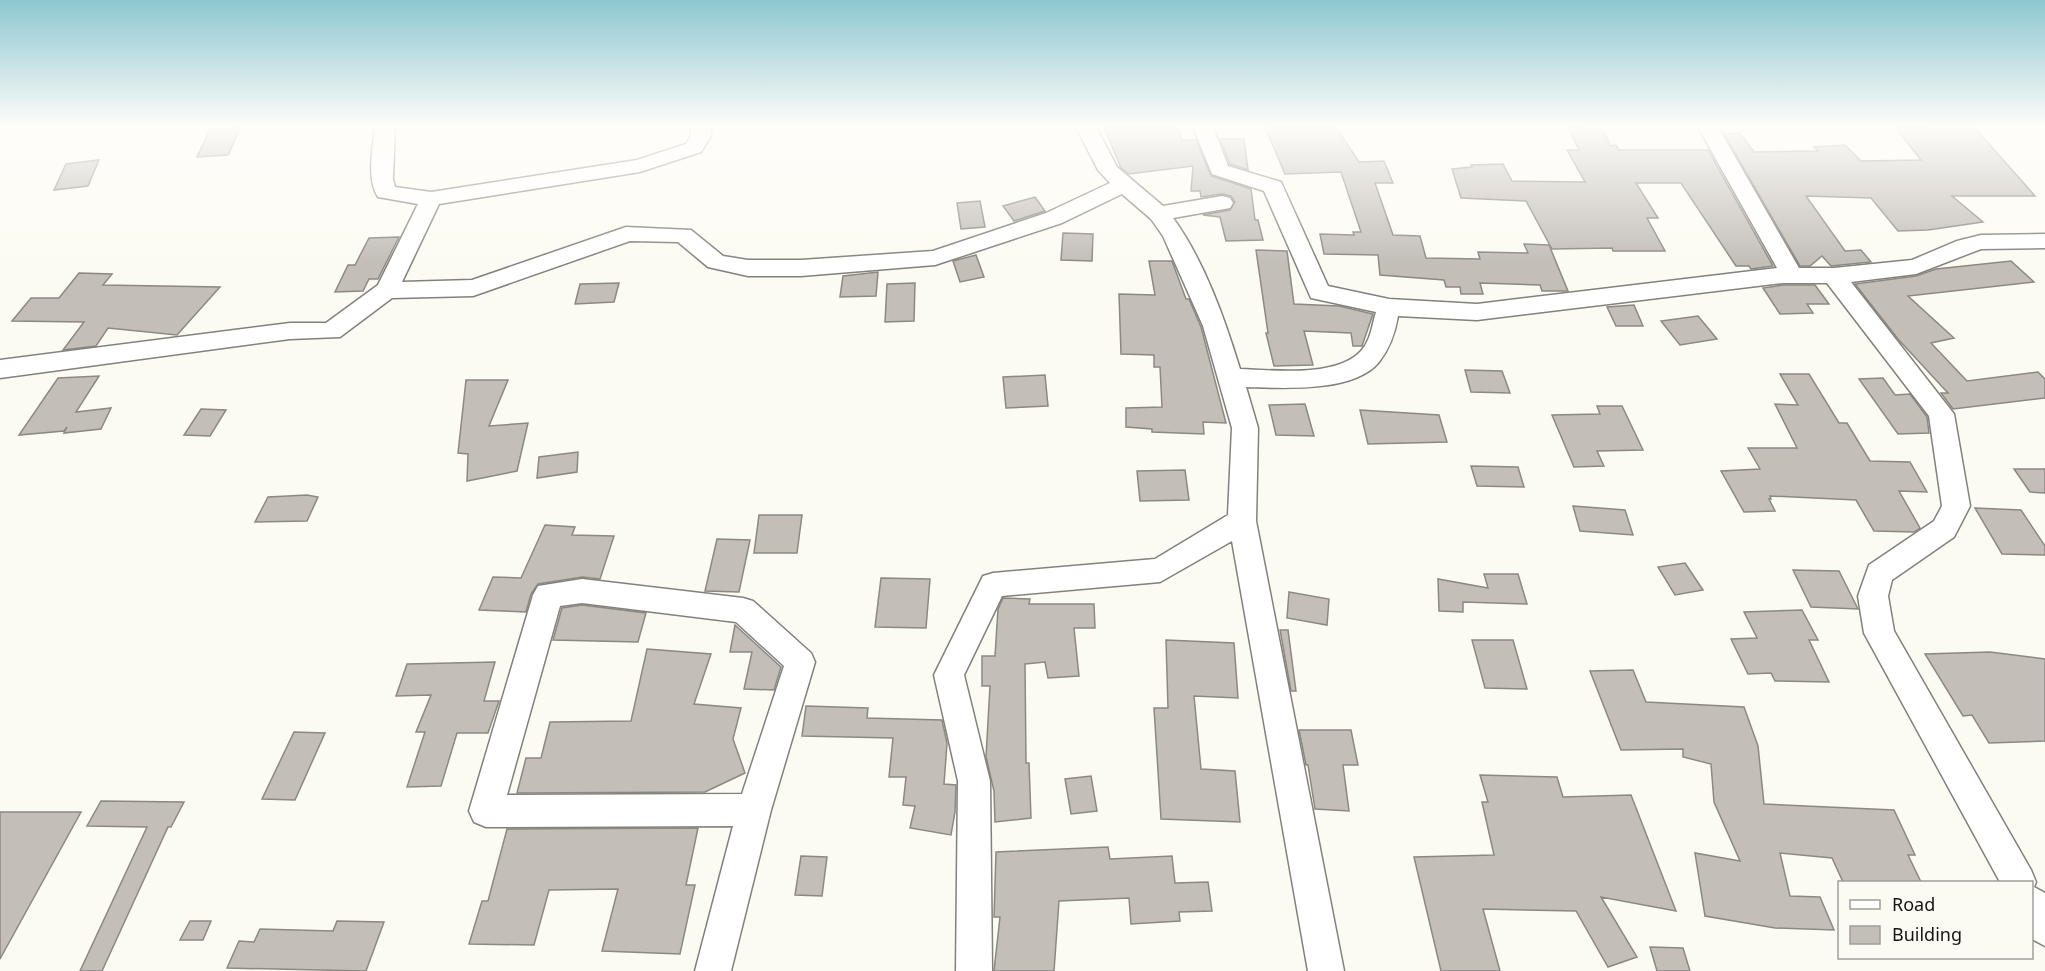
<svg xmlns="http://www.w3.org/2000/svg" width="2045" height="971" font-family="'Noto Sans',sans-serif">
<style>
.building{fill:#c3beb8;stroke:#8d8882;stroke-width:1.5}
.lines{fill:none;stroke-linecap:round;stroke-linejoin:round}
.minor-casing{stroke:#82817a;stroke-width:3}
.minor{fill:#fff;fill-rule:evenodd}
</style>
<rect width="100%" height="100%" fill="#fcfbf3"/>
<path class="building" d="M241,127L228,155L197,157L210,130Z
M1104,127H1177L1182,140H1196L1211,176L1251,189L1255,220H1258L1263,240L1226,241L1220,217L1203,215L1230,210L1235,202L1231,196L1222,194L1201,197L1200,191H1191L1193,166L1129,174L1121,168Z
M1265,127H1336L1359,162L1384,161L1393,183H1375L1393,235L1420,236L1426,258L1480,259L1478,252L1528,253L1524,244L1549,245L1568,291H1542L1540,285L1480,283L1483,294H1461L1460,287H1446L1444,280L1380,275L1378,255L1324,254L1320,234L1354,235L1353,232H1361L1341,172L1285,174Z
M1568,127L1602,128L1611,146L1616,145L1619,150H1708L1773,266L1751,269L1749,266H1736L1681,183H1636L1658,218H1647L1665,251H1613L1612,248L1552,249L1526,201L1461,198L1452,169L1472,167L1471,165L1503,164L1512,181L1585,182L1567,150H1579Z
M1895,127L1975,128L2035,196H1952L1983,222L1928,230L1898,231L1871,198L1806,196L1845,251L1861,250L1871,262L1831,266L1822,256L1810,266H1800L1724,134L1740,133L1754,152L1818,151L1814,147L1845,145L1861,161L1921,160Z
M1220,139H1244L1248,170L1230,164Z
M99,160L88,186L54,190L66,164Z
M1035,197L1045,211L1014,221L1003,206Z
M980,201L985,227L961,229L957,203Z
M1063,233L1093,234L1092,261L1061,260Z
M399,237L378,279H369L363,291L335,292L348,265H355L369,238Z
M1256,250L1287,251L1294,304L1339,306L1373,314L1362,346H1353L1351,333L1304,331L1313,365L1274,366L1266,333H1268Z
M976,255L984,277L960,282L953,261Z
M1149,261H1172L1186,299H1189L1201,327L1226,423L1203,422L1204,434L1152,432V429L1126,427V408L1162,407L1160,367H1154V355L1121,354L1119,294L1155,295Z
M2011,261L2034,282L1908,296L1954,338L1931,343L1967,381L2038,372L2045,379V398L1953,409L1941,393H1948L1898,339L1855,284L1916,276L1936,269Z
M878,272L876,296L840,297L843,276Z
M79,273L112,274L103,285L220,287L177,335L108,328L96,346L63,350L84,322L12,321L31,298H59Z
M619,283L614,302L575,304L580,284Z
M915,283L914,321L885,322L887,284Z
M1783,285H1815L1829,304H1807L1813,313L1780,314L1763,288Z
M1634,305L1643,326H1616L1607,307Z
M1698,316L1717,339L1680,345L1661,321Z
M1465,370L1502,371L1510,393L1471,392Z
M1780,374H1809L1839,423H1847L1870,461L1910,462L1927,492L1899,491L1920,528L1914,532L1874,531L1856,500L1770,496L1771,499H1769L1775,511L1744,512L1721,471L1760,469L1748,448H1797L1775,404L1798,405Z
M1045,375L1048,406L1006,408L1003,377Z
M99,376L76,412L111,408L101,429L64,433L67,427L64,431L19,435L58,378Z
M1883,378L1895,395L1910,394L1927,417L1929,433L1898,434L1859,379Z
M466,380H508L489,426L528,423L517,471L467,481L468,454L458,453Z
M1305,404L1314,436L1276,435L1269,405Z
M1597,406H1622L1643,450L1597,451L1604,466L1574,467L1552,415L1600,414Z
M201,409L226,410L210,436L184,435Z
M1360,410L1439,415L1447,442L1368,444Z
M578,452L577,472L537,478L539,457Z
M1471,466L1518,467L1524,487L1477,486Z
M2014,469H2045V493L2030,492Z
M1185,470L1189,500L1140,501L1137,471Z
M307,495L318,497L307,521L255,522L268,497Z
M1573,506L1625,510L1633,535L1580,531Z
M1975,508L2021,510L2045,546V555L2002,554Z
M759,515H802L797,553H754Z
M545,525L575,527L572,535L614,536L600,579L582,577L538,584L531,594L526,612L479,610L493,577L521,578Z
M717,539L750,540L739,592L705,591Z
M1685,563L1703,590L1675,595L1658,567Z
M1793,570L1839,571L1858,609L1811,607Z
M1484,574H1518L1527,604L1463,602V612L1439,611L1438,579L1488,588Z
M881,578L930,579L926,628L875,627Z
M1289,592L1329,599L1327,625L1287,618Z
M1003,598L1030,599L1029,604H1094L1095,628H1074L1079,676L1048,678L1045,662L1025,664L1026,763H1029L1031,818L995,822L994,791L986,757L990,686H982V656H995L998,609Z
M582,605L646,613L638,642L553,640L562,608Z
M1802,610L1818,640H1809L1829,682L1775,681L1771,673L1748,674L1731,639L1757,638L1744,612Z
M735,625L781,667L774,690L744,689L752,652H730Z
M1280,630H1288L1296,691H1291Z
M1166,640L1234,643L1238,698L1194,696L1201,769L1235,771L1240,822L1161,819L1154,708H1168Z
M1472,640H1513L1527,689L1485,688Z
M647,649L711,654L694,704L741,708L733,739L745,773L705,792L517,793L526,758H541L550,722L631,721Z
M1990,652L2045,659V741L1989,743L1972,715L1963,716L1925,654Z
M495,662L484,701H499L488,733H457L441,786L407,787L425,732H416L431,695L396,696L407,664Z
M1633,670L1646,702L1744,707L1758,746L1764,804L1894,810L1915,855H1908L1921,882H1843L1832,858L1780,853L1790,896L1820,897L1834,930L1775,928L1705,916L1695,853L1740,861L1714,802L1711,764L1683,757V749L1621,750L1590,671Z
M806,706L868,708L867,718L942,720L947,743L944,784L956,785L955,812L951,835L910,828L915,806L903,805L906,777H889L893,738L802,736Z
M1299,730H1351L1358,765H1343L1349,811L1315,809L1308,765H1306Z
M294,732L325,733L295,800L262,799Z
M1480,775L1557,777L1563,797L1631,795L1676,911L1601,897L1637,957L1608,967L1576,911L1483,909L1500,971H1441L1414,857L1494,855L1482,802H1488Z
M1091,776L1097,811L1071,814L1065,779Z
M101,801L184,802L171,827H168L102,971H80L147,827L87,826Z
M0,812H81L0,959Z
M698,828L686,885H695L680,954L602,951L618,889L549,890L534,945L469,944L482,901H488L507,829Z
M1108,847L1110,859L1172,856L1175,883L1208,882L1212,911L1179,912L1180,921L1131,924L1129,898L1059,901L1054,971H994L1000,917H994L996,852Z
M801,856L827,857L822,896L795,895Z
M190,921H211L203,940H180Z
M337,921L384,922L366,971L227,968L239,941L254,942L260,929L333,931Z
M1650,947L1683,948L1690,971H1657Z"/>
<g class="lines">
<defs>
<path id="minor" d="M375,127H395L393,179L395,187L431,192L637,160L686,144L691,136V127H711V136L701,152L640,172L439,204L402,282L472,280L626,227L691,230L723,256L748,260H801L933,251L1046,213L1110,183L1098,170L1076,127H1096L1117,167L1163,206L1222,196L1230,198L1233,203L1230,208L1173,218C1204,260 1225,320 1240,369C1273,370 1336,378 1361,351C1371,340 1372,325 1376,312L1311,298L1264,191L1212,174L1193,127H1213L1228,166L1281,182L1328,286L1389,299L1477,304L1777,268L1698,127H1718L1799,268H1834L1912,260L1957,241L1981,235L2045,234V248L1981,249L1916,274L1851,282L1954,414L1970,506L1954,537L1892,580L1888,596L1894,631L2031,870L2036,882L2034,887L2045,893V946L2032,939V882H2000L1864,633L1858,596L1869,565L1934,521L1942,506L1929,416L1827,283H1783L1477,320L1398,316C1395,333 1390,348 1379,362C1354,393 1282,388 1246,387L1258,428L1256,521L1344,971H1308L1232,541L1160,582L1002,596L964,675L990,781L992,971H956L958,781L934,675L983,576L993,573L1155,559L1228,515L1232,428L1203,326L1163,236L1151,219L1122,194L1062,223L935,265L801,276H748L708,267L678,242L630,241L473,296L392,298L340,337L290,339L0,378V360L290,323H326L378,285L418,204L378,197C366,178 373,149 375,127Z
M582,579L743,598L753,601L811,653L815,662L771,810L731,971H695L733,826L486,827L474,822L469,811L533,595L538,586ZM582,603L736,622L784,666L742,794L507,795L560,606Z"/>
</defs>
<use href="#minor" class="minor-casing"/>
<use href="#minor" class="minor"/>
</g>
<linearGradient id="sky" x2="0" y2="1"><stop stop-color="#8ec7d0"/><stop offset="0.48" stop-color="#fefdfa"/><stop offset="1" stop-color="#fefdfa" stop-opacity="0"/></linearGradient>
<rect width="2045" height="263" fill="url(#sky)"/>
<rect x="1838" y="881" width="195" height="78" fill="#fcfbf3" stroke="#9f9f99" stroke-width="1.5"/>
<rect x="1850" y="900" width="30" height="9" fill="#ffffff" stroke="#9f9f99" stroke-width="1.5"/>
<text x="1892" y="911" font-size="18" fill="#141411">Road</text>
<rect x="1850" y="926" width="30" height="18" fill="#c3beb8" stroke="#9f9f99" stroke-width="1.5"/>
<text x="1892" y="941" font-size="18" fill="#141411">Building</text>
</svg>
